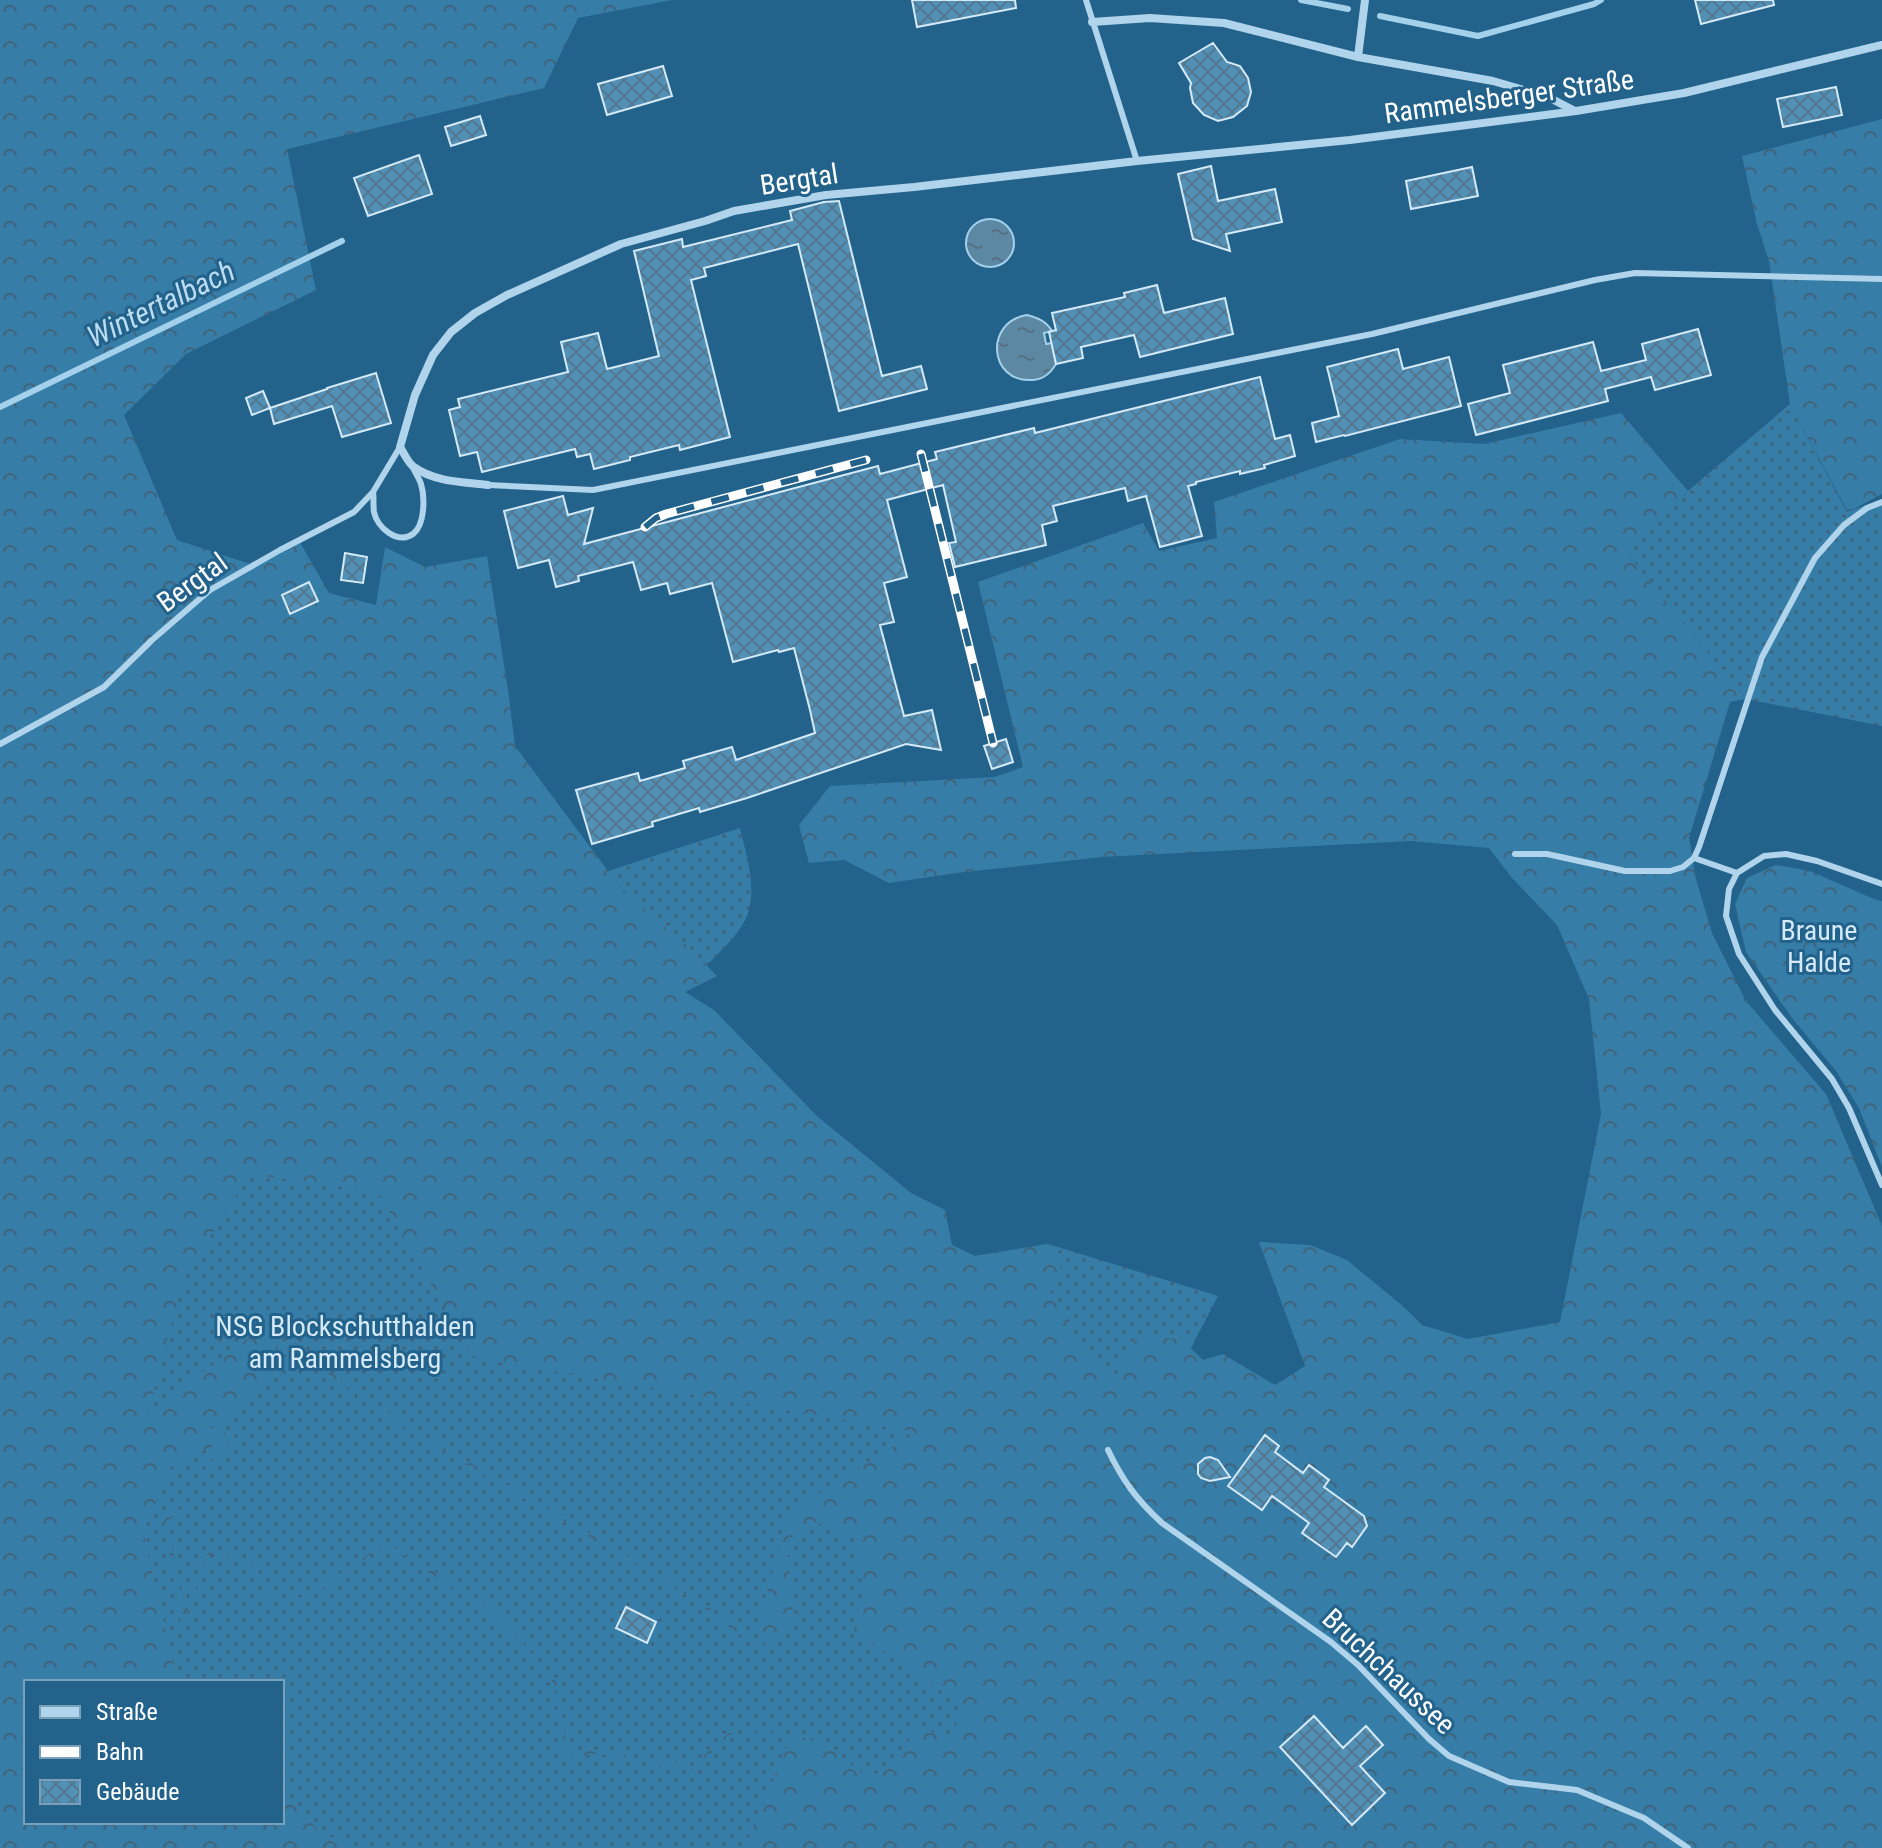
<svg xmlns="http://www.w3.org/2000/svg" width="1882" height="1848" font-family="'Roboto Condensed',sans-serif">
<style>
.grass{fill:url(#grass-dots)}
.forest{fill:url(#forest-crowns);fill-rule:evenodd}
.water{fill:url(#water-ripples);stroke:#a3d1ec;stroke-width:2}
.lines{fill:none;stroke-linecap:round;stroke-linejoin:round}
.stream{stroke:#a3d1ec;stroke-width:6}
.building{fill:url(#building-cross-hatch);stroke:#d4eaf8;stroke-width:2}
.lane{stroke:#afd4eb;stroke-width:6}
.street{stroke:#afd4eb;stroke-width:8}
.rail-casing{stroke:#fff;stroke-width:9}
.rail{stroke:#22628b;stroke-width:6;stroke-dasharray:18;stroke-linecap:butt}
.labels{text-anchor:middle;stroke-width:6;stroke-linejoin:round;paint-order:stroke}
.street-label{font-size:28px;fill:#fff;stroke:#22628b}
.park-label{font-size:28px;fill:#d4eaf8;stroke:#22628b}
.water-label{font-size:30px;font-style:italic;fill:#bbddf2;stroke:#22628b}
</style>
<defs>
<pattern id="grass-dots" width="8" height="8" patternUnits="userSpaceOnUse" patternTransform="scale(2)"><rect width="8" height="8" fill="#367da8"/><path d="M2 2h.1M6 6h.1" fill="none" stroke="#41647a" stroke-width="1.8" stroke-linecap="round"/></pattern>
<pattern id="forest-crowns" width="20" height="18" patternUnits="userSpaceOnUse" patternTransform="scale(2)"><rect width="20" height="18" fill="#367da8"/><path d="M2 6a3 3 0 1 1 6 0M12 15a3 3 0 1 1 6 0" fill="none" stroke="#41647a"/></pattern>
<pattern id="water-ripples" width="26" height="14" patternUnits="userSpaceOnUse" patternTransform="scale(2)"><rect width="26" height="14" fill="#5d88a4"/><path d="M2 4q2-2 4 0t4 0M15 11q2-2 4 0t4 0" fill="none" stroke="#567081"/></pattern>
<pattern id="building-cross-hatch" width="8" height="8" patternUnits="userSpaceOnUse" patternTransform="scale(2)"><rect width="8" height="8" fill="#5390b6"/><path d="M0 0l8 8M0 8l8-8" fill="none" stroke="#517891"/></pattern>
</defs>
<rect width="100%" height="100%" fill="#22628b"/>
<path class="grass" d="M1790,404L1847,512L1882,499V726L1746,699L1631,558L1633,547L1688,491Z
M0,828L861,1319L1227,1848H61L282,1822V1682H26Z
M740,828C746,854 756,883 749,910C744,930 721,951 707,965L622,890L608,871Z
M1048,1244L1218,1296L1152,1423L975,1256Z"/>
<path class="forest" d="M0,0H672L578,18L544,88L287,149L316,290L186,354L124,415L177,540L253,565L298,539L329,593L376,605L385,547L425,567L487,556L509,697L515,746L622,890L692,950L717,976L685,992L714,1010L818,1117L911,1193L945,1210L952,1245L975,1256L1048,1244L1061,1269L1049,1297L1068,1313L1077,1346L1116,1384L1120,1356L1138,1337L1181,1339L1203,1360L1223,1354L1275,1385L1305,1366L1259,1242L1310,1245L1347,1260L1404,1307L1422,1325L1468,1339L1560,1322L1601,1114L1589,999L1557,925L1512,878L1489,848L1411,841L1102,857L957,873L889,883L844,860L809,863L799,825L830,786L995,777L1023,767L978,582L1143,523L1159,551L1217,538L1214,502L1400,439L1484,444L1621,413L1688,491L1634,546L1631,558L1746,699L1730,702L1689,838L1696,879L1712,933L1746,1001L1826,1094L1882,1226V1848H744L792,1736L737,1729L693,1770L597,1754L561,1758L556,1686L492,1613L386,1545L306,1601L270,1602L249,1559L210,1555L181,1625L164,1521L229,1438L172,1466L143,1532L174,1666L188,1682H26V1822H282V1789L317,1829L352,1848H0ZM250,1174L378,1192L473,1358L916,1432L790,1511L762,1609L760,1643L673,1582L421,1434L317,1363L271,1321L148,1413L184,1278ZM271,1326L317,1366L413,1434L671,1584L758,1648L794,1621L787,1542L812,1521L854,1538L864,1593L853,1631L960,1704L954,1740L916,1726L898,1762L868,1778L828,1745L798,1736L737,1726L692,1766L598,1751H567L559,1684L493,1609L387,1542L304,1597L272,1599L251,1557L208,1553L184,1610L168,1522L235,1436L213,1428L206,1427L238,1415L265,1379L278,1357Z
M1882,119V494L1848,512L1790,404L1769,261L1757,224L1742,156Z
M1776,865L1810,871L1874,899L1882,901V1167L1859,1108L1836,1071L1792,1018L1746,952L1735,904L1747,878Z"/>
<path class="water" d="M966 243a24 24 0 1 1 48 0a24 24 0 1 1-48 0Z
M1027,315C1038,318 1046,321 1052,331L1044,333L1046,344L1052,343L1056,364C1050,374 1043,380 1031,380C989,382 984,322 1027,315Z"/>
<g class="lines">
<path class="stream" d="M1301,0L1348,9
M1380,16L1478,36L1594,4L1601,0
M0,407L342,241"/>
</g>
<path class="building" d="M912,0H1015L1016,8L917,27Z
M1695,0H1773L1774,5L1701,24Z
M1213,43L1227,62L1240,66L1248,78L1251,92L1247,106L1233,117L1218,121L1204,115L1193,103L1190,88L1191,83L1179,63Z
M663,66L672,96L607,115L598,84Z
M1836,87L1842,115L1783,127L1777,99Z
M480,116L486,135L451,146L445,127Z
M419,155L432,194L368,216L354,178Z
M1211,166L1218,201L1275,189L1282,222L1226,234L1230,251L1193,239L1178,174Z
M1472,167L1478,196L1411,209L1406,181Z
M839,201L882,376L921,366L927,389L839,411L798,244L704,268L706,276L691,280L730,437L680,450L679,445L630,457V460L594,469L590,454L577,457L575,449L482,472L477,452L460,456L449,410L460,407L458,399L568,372L561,342L598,333L607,369L659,356L634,251L682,239L683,247L792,220L790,211L824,202Z
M1157,285L1164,313L1225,298L1233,334L1140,357L1134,335L1081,347L1083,358L1056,364L1049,332L1056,330L1052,313L1125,297L1124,293Z
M1698,329L1711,375L1655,390L1651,377L1605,389L1608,401L1476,435L1468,404L1510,393L1503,365L1593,342L1601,371L1646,360L1642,344Z
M1398,349L1403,369L1449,357L1461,406L1345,436L1344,435L1316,442L1312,423L1339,416L1327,367Z
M376,373L391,423L342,437L332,406L274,424L270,408L327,389V388Z
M1260,377L1275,439L1290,435L1295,456L1264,465L1265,468L1240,474V471L1196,482V484L1188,486L1202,536L1160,547L1146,496L1128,501L1125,488L1053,506L1057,521L1042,525L1046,545L955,567L949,543L956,542L943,485L887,500L907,577L884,583L894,622L880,625L904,716L932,710L941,750L906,744L747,798L700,812L699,808L652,822L653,826L592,844L576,790L638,773L640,781L685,768L683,761L732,747L736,760L815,733L810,710L794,648L779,652L778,650L733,662L712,583L670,594L667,583L641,590L633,562L578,576L579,581L556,587L549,560L518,568L504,511L563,496L568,515L593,508L584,544L878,466L880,474L937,459L935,452L1034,428L1035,433Z
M263,391L270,408L252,415L246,398Z
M345,553L367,557L363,583L341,580Z
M309,582L318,601L290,614L282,595Z
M1006,739L1013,762L992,769L984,746Z
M1265,1435L1279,1446L1275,1452L1303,1473L1309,1465L1329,1480L1324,1487L1364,1516L1367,1526L1352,1547L1347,1543L1336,1557L1302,1533L1309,1523L1272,1496L1262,1510L1228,1486Z
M1210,1457L1218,1460L1230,1477L1210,1481L1201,1478L1198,1474V1464L1205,1458Z
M626,1607L656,1622L647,1643L616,1628Z
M1314,1716L1343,1748L1366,1726L1383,1745L1360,1766L1385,1793L1352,1825L1280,1747Z"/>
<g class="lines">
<path class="lane" d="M1086,0L1137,161
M488,485L593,490L1372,334L1595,280L1635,273L1882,279
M373,492C374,498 373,506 374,512C377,527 397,545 413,534C425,525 425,497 421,484C419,478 415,472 412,466
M0,744L104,687L152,640L210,590L280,550L354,512L373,492L400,447
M1515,854H1547L1625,871H1670L1683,867L1694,858L1699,847L1762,657L1815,558L1844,525L1867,508L1882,502
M1694,858L1737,873
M1882,884L1817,861L1786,854L1764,856L1737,873L1729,889L1726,916L1739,954L1775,1010L1832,1079L1849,1108L1882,1185
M1108,1450C1123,1481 1136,1499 1162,1523L1331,1642L1358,1665L1429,1739L1449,1756L1509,1782L1577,1790L1644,1818L1688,1848"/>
<path class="street" d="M1092,22L1150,18L1224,23L1358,57L1493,81L1548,97L1575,111
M1358,57L1365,0
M488,485C465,482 434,482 414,467C408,463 404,453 400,447L415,395L433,355L451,332L475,313L507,295L621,244L705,221L734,211L826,195L914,187L1137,161L1350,140L1576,111L1684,93L1882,45"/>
<defs>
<path id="rail" d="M921,454L993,743
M645,527L656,518L666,514L866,460"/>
</defs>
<use href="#rail" class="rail-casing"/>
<use href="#rail" class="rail"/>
</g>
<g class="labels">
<g class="street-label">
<text transform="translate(1509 96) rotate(-8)" y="10">Rammelsberger Straße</text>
<text transform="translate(799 179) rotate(-9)" y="10">Bergtal</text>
<text transform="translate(192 582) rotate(-36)" y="10">Bergtal</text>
<text transform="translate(1389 1671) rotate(43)" y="10">Bruchchaussee</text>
</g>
<g class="park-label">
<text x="1819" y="940">Braune<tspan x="1819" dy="32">Halde</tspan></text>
<text x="345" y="1336">NSG Blockschutthalden<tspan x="345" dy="32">am Rammelsberg</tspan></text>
</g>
<g class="water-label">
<text transform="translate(161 304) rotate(-26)" y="10">Wintertalbach</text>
</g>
</g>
<rect x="24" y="1680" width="260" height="144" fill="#22628b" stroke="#7aa1b9" stroke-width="2"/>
<rect x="40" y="1706" width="40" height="12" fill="#afd4eb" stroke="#7aa1b9" stroke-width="2"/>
<text x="96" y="1720" font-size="24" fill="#ffffff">Straße</text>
<rect x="40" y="1746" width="40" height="12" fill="#ffffff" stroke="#7aa1b9" stroke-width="2"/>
<text x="96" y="1760" font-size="24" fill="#ffffff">Bahn</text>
<rect x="40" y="1780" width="40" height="24" fill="url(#building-cross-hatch)" stroke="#7aa1b9" stroke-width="2"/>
<text x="96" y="1800" font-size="24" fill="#ffffff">Gebäude</text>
</svg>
